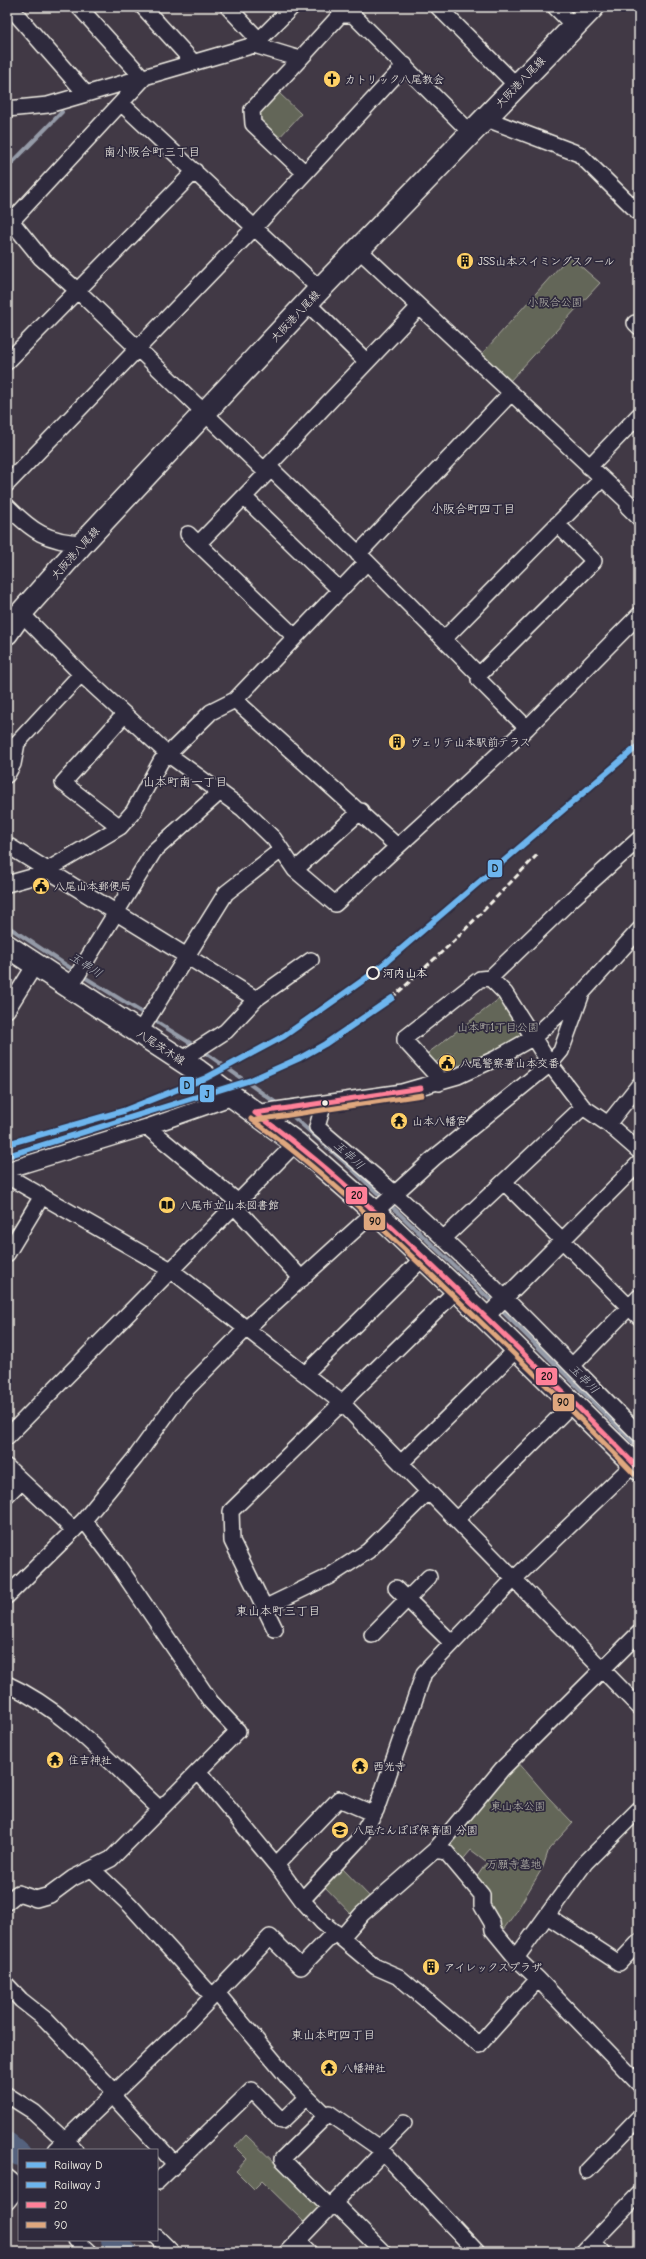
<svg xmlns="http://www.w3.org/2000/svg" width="646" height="2259" font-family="'Comic Neue','Klee One',sans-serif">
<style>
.green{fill:#636658;stroke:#acaca0}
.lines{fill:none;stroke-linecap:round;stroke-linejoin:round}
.stream{stroke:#959ba8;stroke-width:4}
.river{stroke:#55627e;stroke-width:24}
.minor-casing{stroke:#f4f1e8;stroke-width:18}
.primary-casing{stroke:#f4f1e8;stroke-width:25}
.minor{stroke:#2f2a3d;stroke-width:15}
.primary{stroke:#2f2a3d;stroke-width:22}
.rail{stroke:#f4f1e8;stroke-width:3;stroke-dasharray:6 3;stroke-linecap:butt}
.bus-1-casing{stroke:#2f2a3d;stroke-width:8}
.bus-2-casing{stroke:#2f2a3d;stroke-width:8}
.bus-1{stroke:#ff8098;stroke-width:5}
.bus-2{stroke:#dfa77e;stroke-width:5}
.rail-1-casing{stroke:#2f2a3d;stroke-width:9}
.rail-2-casing{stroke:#2f2a3d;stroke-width:9}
.rail-1{stroke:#6db5ee;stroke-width:6}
.rail-2{stroke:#6db5ee;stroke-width:6}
.stop-dot{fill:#2f2a3d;stroke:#f4f1e8;stroke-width:2}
.bus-dot{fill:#f4f1e8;stroke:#2f2a3d;stroke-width:1.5}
.labels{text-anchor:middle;stroke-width:3.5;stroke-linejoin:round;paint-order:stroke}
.poi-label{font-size:11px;fill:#f4f1e8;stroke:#2f2a3d;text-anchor:start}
.street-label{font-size:11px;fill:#f4f1e8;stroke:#2f2a3d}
.park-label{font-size:11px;fill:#bab9ae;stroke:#2f2a3d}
.stop-label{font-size:11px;font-weight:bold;fill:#f4f1e8;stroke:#2f2a3d;text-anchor:start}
.neighbourhood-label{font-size:12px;fill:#f4f1e8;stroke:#2f2a3d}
.water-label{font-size:12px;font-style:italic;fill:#b4b8be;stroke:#2f2a3d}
.line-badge{stroke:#2f2a3d;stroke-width:1.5}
.pale-badge-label{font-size:11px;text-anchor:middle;font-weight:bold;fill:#111}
</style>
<rect width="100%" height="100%" fill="#413945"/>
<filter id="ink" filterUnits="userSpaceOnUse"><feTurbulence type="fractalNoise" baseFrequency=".025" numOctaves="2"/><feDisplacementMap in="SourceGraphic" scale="8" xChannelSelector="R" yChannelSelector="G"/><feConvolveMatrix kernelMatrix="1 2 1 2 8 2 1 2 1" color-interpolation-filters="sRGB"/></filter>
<g filter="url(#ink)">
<path class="green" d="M277,91L301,114L278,139L255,115Z
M569,256L600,283L509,382L480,356Z
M503,996L529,1034L461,1070L450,1053L433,1064L424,1056Z
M517,1761L548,1797L573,1823L549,1849L543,1867L516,1912L500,1934L486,1908L490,1902L474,1881L487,1862L471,1850L460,1863L445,1847Z
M340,1866L372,1899L354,1917L322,1884Z
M246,2135L321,2208L306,2224L262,2181L254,2189L236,2171L247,2159L235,2147Z"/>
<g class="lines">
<path class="stream" d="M7,168L62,112
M7,926L81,975L146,1015
M152,1019L195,1046
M203,1051L279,1105
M289,1113L351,1168L502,1311L639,1448"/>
<path class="river" d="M7,2144L19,2154
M113,2240L125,2252"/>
<defs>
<path id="minor" d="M10,7L86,94
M79,7L143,78
M143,7L194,63
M228,7L259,40
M438,7L516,85
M555,7L574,26
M254,45L300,59L340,15H353L470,132
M300,59L252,110L253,124L305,173
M121,103L320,289
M7,109L48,105L254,45L292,7
M484,118L579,154L639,213
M7,216L41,258L78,291L267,473
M7,226L145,77
M358,249L631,505L628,507L639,518
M307,303L367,362
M419,307L268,466L367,562L479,675V680L527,728
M635,323L639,327
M7,362L195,171
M589,467L639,415
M7,484L254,228L405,65
M244,497L340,590
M7,506C32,531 47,542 83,543
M188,534L295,637
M198,544L271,469
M358,554L511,393
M21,613L81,674L169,755L243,809L274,839L295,870L335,904L527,728L639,615
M444,639L602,479
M479,675L594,561L557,524
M235,700L397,846
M7,775L13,764L17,743L81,674
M120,827L63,783L124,715
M639,839L572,899L490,978L505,993L550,1064L583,1107L608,1124L639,1151
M7,845L256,999
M295,870L361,811
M7,884L39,875L120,827L133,812L161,761L211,712L235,700L367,562
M70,987L154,851L220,792
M7,1010L35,965
M139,1033L226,893L281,850
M181,1060L226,1031L256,999L311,960
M439,1083L437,1076L405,1041V1038L480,979L490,978
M324,1103L317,1127C343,1150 370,1171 395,1194C480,1270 559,1353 639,1434
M255,1113L402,1092L458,1076L495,1059L534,1037L580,995
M608,1124L639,1085
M147,1127L238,1202
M7,1170L147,1127L233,1097
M7,1176L171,1270L342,1403L639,1707
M504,1182L639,1317
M234,1206L302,1279
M443,1239L583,1107
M7,1254L42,1196
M485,1318L639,1163
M572,1366L639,1297
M305,1374L423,1258
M7,1437L296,1143
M401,1463L518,1348
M7,1467L74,1530
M7,1495L21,1481
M456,1520L573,1403
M396,1588L452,1643
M7,1596L84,1520L135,1458L180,1396L247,1328L434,1158L550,1064L561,1051L582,993L639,930
M264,1608L328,1577L368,1551L428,1492
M275,1629L232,1541L231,1511L457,1290
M372,1635L429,1577
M7,1684C67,1711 112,1765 160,1809
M198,1771L280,1870L302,1900L322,1922L376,1967L399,1977L479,2045L538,1979L639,2084
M435,1850L502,1769L639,1633
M276,1865L339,1799L374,1814
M92,1869L130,1905L213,1997
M302,1900L359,1839L376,1810L424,1673L514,1579L634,1464
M7,1902L18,1893L36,1899L50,1895L73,1878L111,1859L238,1731L211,1702L115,1561L84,1520
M547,1916L619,1963L639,1942
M342,1937L362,1914L435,1850L446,1852L482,1895V1906L492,1923L493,1930L516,1958
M538,1979L516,1958L585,1863L639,1809
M7,1985L21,2000L45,2019L116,2093
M217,1993L289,2079L326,2116
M7,2095L34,2112L75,2150
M113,2096L175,2164
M379,2148L404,2123
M55,2150L189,2021L270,1937L301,1967L335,1932
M587,2171L639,2117
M7,2177L19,2187L7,2202
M157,2182L252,2090L282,2121L307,2097
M335,2204L383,2252
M331,2208L282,2159L329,2113L379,2148L477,2252
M157,2237L172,2252
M76,2240L89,2252
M298,2241L309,2252
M593,2242L603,2252
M287,2252L383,2152
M583,2252L639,2194"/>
<path id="primary" d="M7,633L21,613L83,543L320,289L593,7
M7,946L198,1071L296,1143L376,1213L457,1290L639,1469"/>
</defs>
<use href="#minor" class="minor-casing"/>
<use href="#primary" class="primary-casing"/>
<use href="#minor" class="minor"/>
<use href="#primary" class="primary"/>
<path class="rail" d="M392,998L455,940L538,854"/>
<defs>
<path id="bus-1" d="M255,1113C324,1162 386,1221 447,1280C512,1342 576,1404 639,1469
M255,1113L421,1088"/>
<path id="bus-2" d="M251,1119C320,1168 381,1227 442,1285C507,1347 572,1409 634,1474
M256,1120L422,1095"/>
</defs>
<use href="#bus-1" class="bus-1-casing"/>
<use href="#bus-2" class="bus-2-casing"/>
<use href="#bus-1" class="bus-1"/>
<use href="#bus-2" class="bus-2"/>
<defs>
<path id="rail-1" d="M7,1144L123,1111L206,1078L284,1036L372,974L639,745"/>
<path id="rail-2" d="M7,1156L251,1080L300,1058L325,1044L392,998"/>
</defs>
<use href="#rail-1" class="rail-1-casing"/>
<use href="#rail-2" class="rail-2-casing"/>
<use href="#rail-1" class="rail-1"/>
<use href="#rail-2" class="rail-2"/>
</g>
</g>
<defs>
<symbol id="church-disc" viewBox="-11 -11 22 22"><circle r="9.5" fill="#ffd166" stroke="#2f2a3d"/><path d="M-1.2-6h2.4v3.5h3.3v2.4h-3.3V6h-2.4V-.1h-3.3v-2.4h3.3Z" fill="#111"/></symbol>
<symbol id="building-disc" viewBox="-11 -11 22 22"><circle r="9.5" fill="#ffd166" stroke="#2f2a3d"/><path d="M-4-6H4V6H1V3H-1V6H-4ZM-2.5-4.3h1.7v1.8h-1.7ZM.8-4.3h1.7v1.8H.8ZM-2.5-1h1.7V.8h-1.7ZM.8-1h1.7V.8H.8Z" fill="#111"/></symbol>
<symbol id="civic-disc" viewBox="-11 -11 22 22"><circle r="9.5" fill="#ffd166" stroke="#2f2a3d"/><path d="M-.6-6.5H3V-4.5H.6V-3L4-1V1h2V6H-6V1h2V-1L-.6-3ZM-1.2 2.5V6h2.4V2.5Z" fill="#111"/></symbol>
<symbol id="temple-disc" viewBox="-11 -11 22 22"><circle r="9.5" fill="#ffd166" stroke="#2f2a3d"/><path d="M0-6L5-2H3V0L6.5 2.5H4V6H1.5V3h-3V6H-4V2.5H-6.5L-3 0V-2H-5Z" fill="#111"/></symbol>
<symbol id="library-disc" viewBox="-11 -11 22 22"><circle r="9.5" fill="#ffd166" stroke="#2f2a3d"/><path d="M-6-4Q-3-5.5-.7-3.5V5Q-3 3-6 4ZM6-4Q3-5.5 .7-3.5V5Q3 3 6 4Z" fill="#111"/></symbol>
<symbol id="school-disc" viewBox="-11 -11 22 22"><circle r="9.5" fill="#ffd166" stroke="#2f2a3d"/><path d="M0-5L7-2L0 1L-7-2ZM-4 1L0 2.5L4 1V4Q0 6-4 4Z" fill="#111"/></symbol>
</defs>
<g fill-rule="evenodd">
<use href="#church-disc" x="322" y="69" width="20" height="20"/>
<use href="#building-disc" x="455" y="251" width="20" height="20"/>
<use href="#building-disc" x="387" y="732" width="20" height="20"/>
<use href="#civic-disc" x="31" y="876" width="20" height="20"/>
<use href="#civic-disc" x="437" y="1053" width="20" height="20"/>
<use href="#temple-disc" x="389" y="1111" width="20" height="20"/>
<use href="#library-disc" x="157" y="1195" width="20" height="20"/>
<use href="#temple-disc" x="45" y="1750" width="20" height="20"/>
<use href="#temple-disc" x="350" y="1756" width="20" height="20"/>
<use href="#school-disc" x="330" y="1820" width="20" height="20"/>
<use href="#building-disc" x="421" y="1957" width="20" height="20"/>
<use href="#temple-disc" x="319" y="2058" width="20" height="20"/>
</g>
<circle class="stop-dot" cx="373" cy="973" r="6"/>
<circle class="bus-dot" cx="325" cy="1103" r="3.5"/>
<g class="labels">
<g class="poi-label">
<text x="345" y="83">カトリック八尾教会</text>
<text x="478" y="265">JSS山本スイミングスクール</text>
<text x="410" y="746">ヴェリテ山本駅前テラス</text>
<text x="54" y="890">八尾山本郵便局</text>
<text x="460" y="1067">八尾警察署山本交番</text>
<text x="412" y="1125">山本八幡宮</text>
<text x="180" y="1209">八尾市立山本図書館</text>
<text x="68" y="1764">住吉神社</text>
<text x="373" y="1770">西光寺</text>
<text x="353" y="1834">八尾たんぽぽ保育園 分園</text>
<text x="444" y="1971">アイレックスプラザ</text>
<text x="342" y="2072">八幡神社</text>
</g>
<g class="street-label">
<text transform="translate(520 82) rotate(-46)" y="4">大阪港八尾線</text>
<text transform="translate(295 316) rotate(-47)" y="4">大阪港八尾線</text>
<text transform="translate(75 553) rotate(-48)" y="4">大阪港八尾線</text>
<text transform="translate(161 1047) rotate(33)" y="4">八尾茨木線</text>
</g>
<g class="park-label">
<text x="555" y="306">小阪合公園</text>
<text x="498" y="1031">山本町1丁目公園</text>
<text x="518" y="1810">東山本公園</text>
<text x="514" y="1868">万願寺墓地</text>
</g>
<g class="stop-label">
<text x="383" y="977">河内山本</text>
</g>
<g class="neighbourhood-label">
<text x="152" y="156">南小阪合町三丁目</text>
<text x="473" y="513">小阪合町四丁目</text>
<text x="185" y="786">山本町南一丁目</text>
<text x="278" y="1615">東山本町三丁目</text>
<text x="333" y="2039">東山本町四丁目</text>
</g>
<g class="water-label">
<text transform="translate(86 965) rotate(33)" y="4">玉串川</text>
<text transform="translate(349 1155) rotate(43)" y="4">玉串川</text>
<text transform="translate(584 1379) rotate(45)" y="4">玉串川</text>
</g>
</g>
<g class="line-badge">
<rect x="487" y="859" width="16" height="19" rx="4" fill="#6db5ee"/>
<rect x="179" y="1076" width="16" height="19" rx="4" fill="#6db5ee"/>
<rect x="199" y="1084" width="16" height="19" rx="4" fill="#6db5ee"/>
<rect x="345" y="1186" width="23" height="19" rx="4" fill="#ff8098"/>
<rect x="363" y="1212" width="23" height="19" rx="4" fill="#dfa77e"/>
<rect x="535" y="1367" width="23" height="19" rx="4" fill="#ff8098"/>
<rect x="552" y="1393" width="23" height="19" rx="4" fill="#dfa77e"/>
</g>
<g class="pale-badge-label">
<text x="495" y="872">D</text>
<text x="187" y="1089">D</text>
<text x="207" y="1098">J</text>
<text x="357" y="1199">20</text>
<text x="375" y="1225">90</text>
<text x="547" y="1380">20</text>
<text x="563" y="1406">90</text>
</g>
<rect width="646" height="2259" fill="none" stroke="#2f2a3d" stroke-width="24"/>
<rect x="12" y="12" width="622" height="2235" fill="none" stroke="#f4f1e8" stroke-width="1.5" filter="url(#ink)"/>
<rect x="18" y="2149" width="140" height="92" fill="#2f2a3d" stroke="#7e7a81"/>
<rect x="26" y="2162" width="20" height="6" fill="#6db5ee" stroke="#7e7a81"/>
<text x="54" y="2169" font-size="12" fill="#f4f1e8">Railway D</text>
<rect x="26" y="2182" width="20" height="6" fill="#6db5ee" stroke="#7e7a81"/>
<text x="54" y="2189" font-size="12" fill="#f4f1e8">Railway J</text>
<rect x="26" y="2202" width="20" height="6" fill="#ff8098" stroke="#7e7a81"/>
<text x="54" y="2209" font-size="12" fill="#f4f1e8">20</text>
<rect x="26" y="2222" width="20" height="6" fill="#dfa77e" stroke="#7e7a81"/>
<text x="54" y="2229" font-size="12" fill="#f4f1e8">90</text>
</svg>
